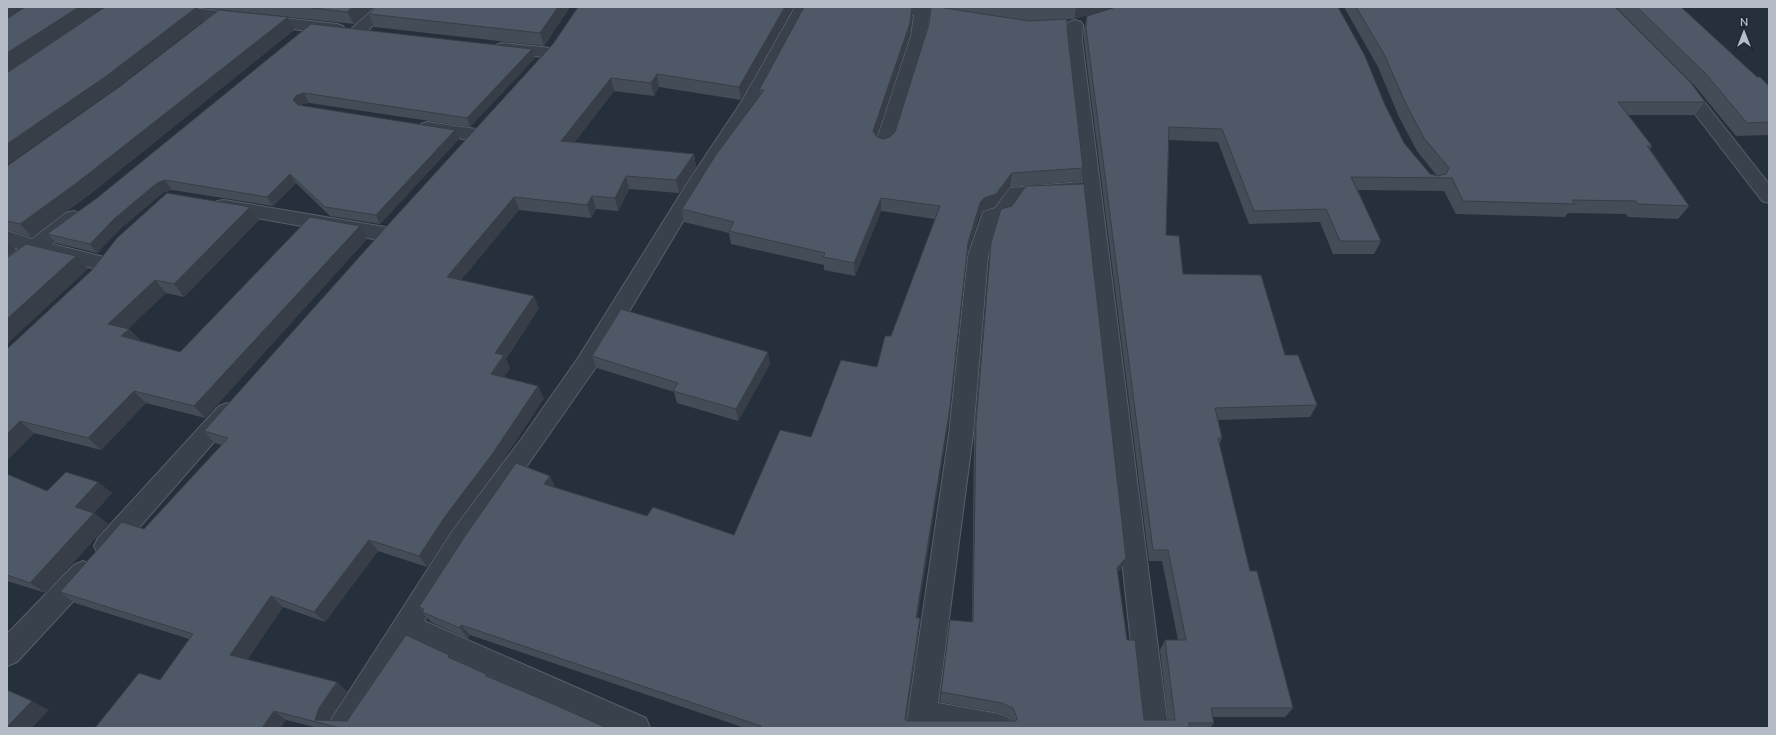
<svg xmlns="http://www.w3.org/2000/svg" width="1776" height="735" font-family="'Nunito Sans',sans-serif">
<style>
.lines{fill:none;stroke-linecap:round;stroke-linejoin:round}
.minor-casing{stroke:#575f6a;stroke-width:2}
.minor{fill:#39414c;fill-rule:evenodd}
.wall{fill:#444c58}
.shaded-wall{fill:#373e47}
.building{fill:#4f5866;stroke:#373e47}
</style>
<rect width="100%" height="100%" fill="#262f3c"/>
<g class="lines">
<defs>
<path id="minor" d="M133,7H183L337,24L343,26L345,29L343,32L337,34L141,12L136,10Z
M376,7H393L364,34H352L350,31L352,28Z
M795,7H811L760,101L703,188L594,370L471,546L424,621L646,718L650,728H603L411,642L358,728H328L332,718L453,530L522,438L578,358L688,182L742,101Z
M900,7H924L959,12L965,14L967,17L965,20L959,22L929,17L927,36L893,145L890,149L884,151L878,149L875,145L911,36L914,16L903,10Z
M1075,20L1081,22L1083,25L1082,41L1168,728H1140L1083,195L1023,198L1009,218L998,221L988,256L973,434L938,703L999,714L1009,718L1013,728H906L949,434L968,256L983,212L995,208L1010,188L1082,182L1066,41L1067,25L1069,22Z
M502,43L550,48L556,50L558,53L556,56L550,58L496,51L494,48L496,45Z
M1681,79L1687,80L1769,184V203L1762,201L1675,88L1673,84L1675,80Z
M427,122L476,129L482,131L485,135L482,139L476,141L421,132L418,128L421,124Z
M224,200L385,227L392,229L395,234L392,239L385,241L217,211L214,206L217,201Z
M73,211L80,213L83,218L80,223L52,244L108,258L111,263L108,268L101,270L38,255L14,273L7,275V258L18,249L7,245V231L32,239L66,213Z
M227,403L235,406L238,412L235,418L116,554L107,557L98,554L94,546L98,538L219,406Z
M83,561L92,565L96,573L92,581L17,662L7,666V634L74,565Z"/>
</defs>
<use href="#minor" class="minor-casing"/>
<use href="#minor" class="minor"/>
</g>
<path class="wall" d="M196,7H374L354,24Z
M376,7H570L544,46L374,27L369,14Z
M793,7L741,100L659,87L654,96L614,91L574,143L694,154L696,167L679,193L629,189L618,211L596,209L591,218L519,210L461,280L539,308L506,359L510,368L504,377L544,398L500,465L452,529L427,567L378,551L325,622L283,607L247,660L347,691L331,717L330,720L347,721L449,655L454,660L340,728H318L286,720L160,680L189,639L75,603L60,592L144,529L222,445L215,443L204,431L553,44Z
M931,7H1113L1074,19H1067V28L1083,168L1080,181L1010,187L994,207L983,211L979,216L967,256L949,419L917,618L919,628L906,720V721H1012L1010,717L1000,713L940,702L950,620L972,622L974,435L991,243L1126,558L1121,569L1117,573L1127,640L1144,720H1168L1160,650L1165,640H1178L1162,561H1149L1084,41V29L1087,16L1385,105L1404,143L1430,174L1437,176L1417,151L1399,117L1378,67L1344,7H1615L1705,102L1695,115H1628L1652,146L1650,149L1689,206L1678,219L1628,217L1626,214L1568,213L1565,217L1456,214L1444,191L1358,190L1381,241L1374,254H1333L1320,222L1249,224L1218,142L1169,140L1166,235L1183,274L1285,355L1317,405L1310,417L1218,420L1222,438L1219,445L1250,571L1293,708L1285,717H1212L1214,723L1210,728H745L470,635L468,639L431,622L422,612L423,611L419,607L556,488L647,516L734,535L811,437L877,367L891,336L935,219L881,211L855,276L824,270V265L731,244L729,233L684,222L682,209L760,95L759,90L912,17L910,36L876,136L883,139L890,137L895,132L929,24Z
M1616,7H1681L1757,77L1769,86V135L1736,136L1695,86Z
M288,17L294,30L89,195L32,237L7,230V166Z
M311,24L535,58L470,127L309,103L302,104L301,106L459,139L380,224L330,216L296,183L273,206L172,190L164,192L121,228L97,253L56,243L47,234L97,198Z
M250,207L259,220L184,297L166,293L128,328L141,341L180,352L367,239L205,418L146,403L101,450L34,433L7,460V349Z
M592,356L770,364L738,421L677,403L674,392L597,368Z
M7,474L47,491L98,482L112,493L94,513L108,524L46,593L7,581Z"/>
<path class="shaded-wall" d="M7,7H28L7,21Z
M79,7H107L7,73V53Z
M197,7L205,20L114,90L7,165V144Z
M353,7H374L354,24L347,12Z
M558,7H570L544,46L540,33Z
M785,7H793L741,100L739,87Z
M912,7V17L910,36L874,145L873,131Z
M1076,7H1113L1074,19Z
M288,17L294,30L89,195L32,237L20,224Z
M532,49L535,58L470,127L467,118Z
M657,74L659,87L654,96L651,83Z
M611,78L614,91L565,154L561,141Z
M304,93L309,103L302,104L298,109L293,100L297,95Z
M455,130L459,139L380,224L376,215Z
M694,154L696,167L679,193L676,180Z
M1012,173L1010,187L994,207L983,211L979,216L967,256L949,419L916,628V618L968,243L980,203L984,198Z
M290,174L296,183L273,206L267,197Z
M626,176L629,189L618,211L615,198Z
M165,180L172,190L164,192L121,228L97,253L90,244L114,219L157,183Z
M592,196L596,209L591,218L587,205Z
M514,197L519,210L453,290L447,277Z
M881,198V211L855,276L854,263Z
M250,207L259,220L184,297L174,284Z
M360,226L367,239L205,418L194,406Z
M7,240L16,250L7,257Z
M76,256L88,269L7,344V319Z
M155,280L166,293L120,337L108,324Z
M534,296L539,308L506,359L510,368L498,387L491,374L495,353Z
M129,329L141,341L121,336Z
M768,352L770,364L738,421L736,409Z
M538,386L544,398L500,465L452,529L427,567L419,556L444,518Z
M134,391L146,403L101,450L88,438Z
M20,421L34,433L7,460V434Z
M550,476L556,488L544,484Z
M98,482L112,493L89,518L75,507Z
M94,513L108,524L46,593L30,583Z
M369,540L378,551L325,622L314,612Z
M1126,558L1121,569L1112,578L1117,568Z
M271,596L283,607L243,665L230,655Z
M920,618L919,628L905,728V719Z
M461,625L470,635L468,639L460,628Z
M449,655L458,665L448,657Z
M337,682L347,691L331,717L328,725L315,720L319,708Z
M32,701L49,710L32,728H7V727Z
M274,711L286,720L281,728H262Z"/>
<path class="building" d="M25,7H79L7,53V19Z
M105,7H197L105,77L7,144V73Z
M305,7H353L347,12Z
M376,7H558L540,33L369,14Z
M578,7H785L739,87L657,74L651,83L611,78L561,141L694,154L676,180L626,176L615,198L592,196L587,205L514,197L447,277L534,296L495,353L504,355L491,374L538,386L493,453L444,518L419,556L369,540L314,612L271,596L230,655L337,682L319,708L315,720L347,721L406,635L449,655L448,657L486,674V676L546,701L607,728H340L274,711L262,728H95L139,673L160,680L193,634L60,592L122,522L144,529L228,438L204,431L386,227L553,44Z
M804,7H912L910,23L873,131L877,137L883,139L890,137L895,132L929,24L931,7H938L1029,21L1067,19V28L1083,168L1012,173L996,194L984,198L980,203L968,243L950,407L916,618H920L905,719L906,721H1016L1017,718L1013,708L1002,703L941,692L950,620L973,622L976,423L991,243L1001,209L1012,206L1026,186L1084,184L1126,558L1117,568L1127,640H1135L1144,720H1175L1165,640H1186L1168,550H1153L1086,28L1087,16L1116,7H1338L1365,56L1385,105L1404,143L1430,174L1438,176L1446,174L1449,168L1424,138L1406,104L1384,54L1356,7H1615L1691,83L1705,102H1618L1652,146H1647L1689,206L1638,204L1636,201L1572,200L1575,204L1463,201L1452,178L1351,177L1381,241H1340L1326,209L1254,211L1222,129L1169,127L1166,235L1179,236L1183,274L1261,275L1285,355H1298L1317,405L1215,408L1222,438H1218L1250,571H1257L1293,708H1211L1214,723H1189V728H761V726L461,625L460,628L422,612L424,609L419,607L465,536L516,463L550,476L544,484L647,516L653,507L734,535L780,430L811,437L841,360L877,367L885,336H891L940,206L881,198L854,263L823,257L825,253L729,231L734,222L682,209L715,156L764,90H759Z
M1025,7H1046L1030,8Z
M1637,7H1681L1757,77H1760L1769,86V122L1747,123L1705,73Z
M219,10L288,17L78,182L20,224L7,221V166L119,87Z
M311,24L532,49L467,118L304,93L297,95L293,100L298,105L455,130L376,215L325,207L290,174L267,197L165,180L157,183L114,219L90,244L47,234L97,198Z
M167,193L250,207L174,284L155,280L108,324L129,329L121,336L180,352L310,217L360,226L194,406L134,391L88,438L20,421L7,434V349L92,270L117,238Z
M26,244L76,256L7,319V258Z
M621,309L768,352L736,409L673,391L678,383L592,356Z
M66,472L98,482L75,507L94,513L30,583L7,575V474L47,491Z
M7,690L32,701L7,727Z"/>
<rect width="1776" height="735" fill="none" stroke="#b5bcc7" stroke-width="16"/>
<g transform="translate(1744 32)" stroke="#1e2631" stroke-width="3" paint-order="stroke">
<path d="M0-3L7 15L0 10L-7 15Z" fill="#b5bcc7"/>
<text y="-6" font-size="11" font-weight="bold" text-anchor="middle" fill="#b5bcc7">N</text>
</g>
</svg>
